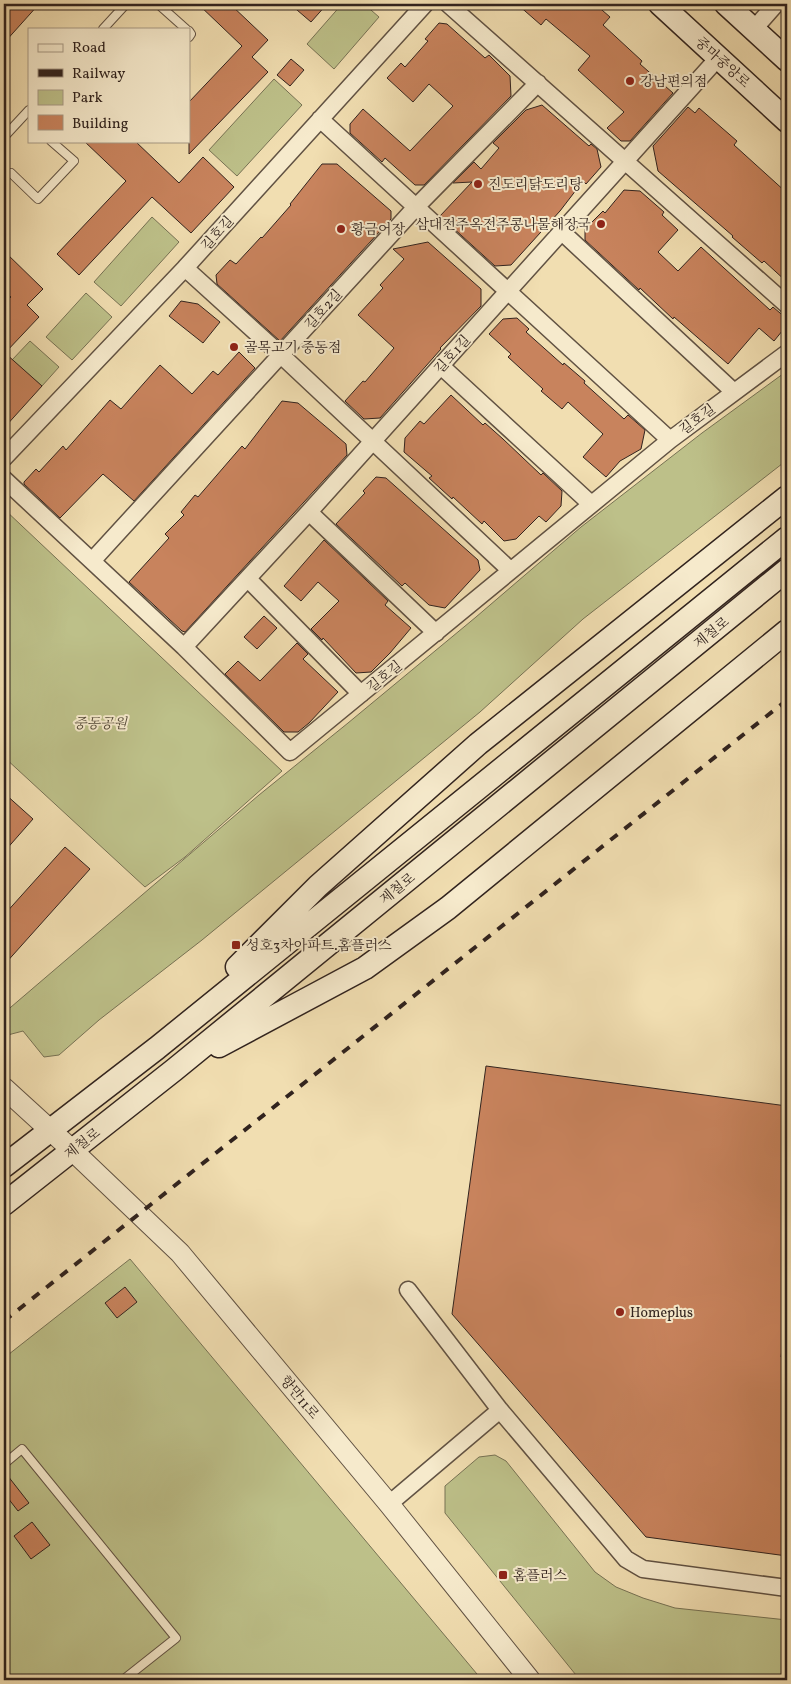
<svg xmlns="http://www.w3.org/2000/svg" width="791" height="1684" font-family="Vollkorn,'Noto Serif KR',serif">
<style>
.green{fill:#bdc089;stroke:#777254}
.building{fill:#c8835d;stroke:#31231e}
.lines{fill:none;stroke-linecap:round;stroke-linejoin:round}
.service-casing{stroke:#615243;stroke-width:10}
.minor-casing{stroke:#615243;stroke-width:19}
.tertiary-casing{stroke:#615243;stroke-width:22}
.secondary-casing{stroke:#31231e;stroke-width:25}
.service{stroke:#f6eacc;stroke-width:8}
.minor{stroke:#f6eacc;stroke-width:16}
.tertiary{stroke:#f6eacc;stroke-width:20}
.secondary{stroke:#f6eacc;stroke-width:22}
.rail{stroke:#31231e;stroke-width:4;stroke-dasharray:9 9;stroke-linecap:butt}
.poi-dot{fill:#8f2418;stroke:#f6eacc;stroke-width:2}
.labels{text-anchor:middle;stroke-width:4;stroke-linejoin:round;paint-order:stroke}
.street-label{font-size:14px;fill:#31231e;stroke:#f6eacc}
.poi-label{font-size:14px;fill:#31231e;stroke:#f6eacc;text-anchor:start}
.park-label{font-size:14px;font-style:italic;fill:#544a39;stroke:#f6eacc}
</style>
<rect width="100%" height="100%" fill="#f1deb1"/>
<filter id="stains"><feTurbulence type="fractalNoise" baseFrequency=".004" numOctaves="4"/><feColorMatrix values="0 0 0 0 .2 0 0 0 0 .09 0 0 0 0 .02 0 0 0 .5 -.17"/></filter>
<radialGradient id="worn" r=".72"><stop offset=".6" stop-color="#630" stop-opacity="0"/><stop offset="1" stop-color="#630" stop-opacity=".3"/></radialGradient>
<path class="green" d="M342,4H364L379,17L334,69L307,44Z
M274,79L302,105L237,176L209,150Z
M152,217L179,242L121,306L94,282Z
M86,293L112,317L72,360L46,337Z
M30,341L59,367L42,386L12,360Z
M787,371V460L583,619L480,712L202,940L99,1020L59,1055L44,1057L23,1031L4,1036V1013L259,795L348,723L476,617L581,527L702,433Z
M4,509L282,771L185,857L145,887L4,757Z
M130,1259L482,1680H4V1358Z
M495,1455L506,1461L595,1572L616,1587L643,1598L675,1608L787,1620V1680H580L445,1513V1486L479,1457Z"/>
<path class="building" d="M4,4H39L4,43Z
M198,4H230L268,40L252,57L268,72L189,154V102L242,46Z
M290,4H327L311,22Z
M517,4H595L610,17L603,25L642,61L640,64L673,93L630,141H621L607,128L624,112L578,70L590,56L546,19L541,25Z
M439,23L447,24L485,58L489,55L510,76L511,96L424,185H415L385,158L382,162L350,133V124L363,109L410,151L453,106L429,84L413,102L387,78L401,63L405,67L428,41L425,39Z
M291,59L304,70L290,86L277,75Z
M542,105L589,146L591,144L597,149L601,167L586,184L583,181L560,211L511,265L495,266L440,216L472,182L453,183L474,162L481,169L499,148L493,143L526,110Z
M688,107L695,113L699,108L737,141L734,145L787,193V282L764,261L762,263L732,237L733,236L658,171L653,146Z
M84,141H135L179,183L203,157L234,187L191,233L152,197L79,275L57,254L126,181Z
M322,164H337L391,211V219L280,341L217,284L216,275L230,260L236,264L261,237L262,238L291,205L290,204Z
M624,190L640,191L664,212L662,215L678,230L658,252L678,271L701,247L770,310L773,307L787,319V325L774,341L759,328L728,364L674,317L673,319L640,288L639,290L585,240V229L603,211L605,213Z
M428,242L481,289V306L440,348L441,349L380,418L364,419L345,401L363,381L365,382L394,348L358,315L383,288L380,285L404,259L393,249Z
M4,251L43,289L27,305L39,317L5,353L42,386L4,428V304L11,297L4,290Z
M181,301L198,304L220,322L203,343L169,316Z
M517,318L529,329L526,332L563,365L564,363L585,381L584,383L624,419L628,415L645,430L641,449L620,461L606,477L583,457L603,434L568,402L562,409L541,391L543,389L508,357L511,354L489,334L503,319Z
M239,352L255,368L134,501L103,474L60,518L24,484V482L36,469L39,472L63,446L66,450L110,400L121,409L160,365L192,394L213,371L218,375Z
M451,395L483,425L485,423L503,439L541,475L543,473L562,491L561,506L546,522L539,516L516,539L504,541L484,521L482,524L453,497L452,499L429,478L432,476L404,452L405,438L420,421L424,424Z
M282,401L298,403L331,431L346,444L347,455L185,632L182,631L129,582L169,538L165,534L184,515L181,512L195,495L198,497L242,446L245,449Z
M376,477L386,478L478,560L480,570L445,608L429,605L405,583L402,586L336,524L365,493L363,491Z
M324,540L388,601L385,605L411,628L390,653L371,672L356,673L323,638L322,640L311,629L339,601L318,582L301,601L284,586Z
M264,616L277,628L257,649L244,637Z
M297,643L308,654L303,659L338,692L309,723L298,732H284L225,674L238,661L260,681Z
M4,793L33,819L4,852Z
M65,847L90,869L4,965V915Z
M486,1066L787,1106V1309L781,1357H787V1556L646,1537L452,1314Z
M125,1287L137,1302L117,1318L105,1303Z
M4,1471L29,1503L18,1511L4,1493Z
M32,1522L50,1545L31,1559L14,1536Z"/>
<g class="lines">
<defs>
<path id="service" d="M158,4L186,29
M103,29L126,4
M189,31L191,34L189,37
M4,137L29,110
M11,173L38,199L74,161L51,141
M4,1464L22,1449L176,1638L123,1680"/>
<path id="minor" d="M448,4L787,305
M754,29L776,4
M320,119L670,440
M562,232L734,392
M185,268L281,355L510,570
M441,366L591,504
M4,458L185,268L425,4
M4,479L184,647L290,752L670,440L787,353
M309,512L436,633
M92,561L416,207L538,83
M248,579L361,694
M184,647L309,512L718,58
M408,1290L500,1410L626,1559L643,1569L787,1588
M389,1504L500,1410"/>
<path id="tertiary" d="M4,1088L72,1150L180,1253L389,1504L530,1680"/>
<path id="secondary" d="M660,4L787,121
M726,4L787,60
M237,967L318,886L478,744L787,497
M219,1046L365,968L448,908L787,631
M4,1166L157,1048L787,538
M4,1204L174,1070L787,570"/>
</defs>
<use href="#service" class="service-casing"/>
<use href="#minor" class="minor-casing"/>
<use href="#tertiary" class="tertiary-casing"/>
<use href="#secondary" class="secondary-casing"/>
<use href="#service" class="service"/>
<use href="#minor" class="minor"/>
<use href="#tertiary" class="tertiary"/>
<use href="#secondary" class="secondary"/>
<path class="rail" d="M4,1321L787,700"/>
</g>
<g class="poi-dot">
<circle cx="630" cy="81" r="5"/>
<circle cx="478" cy="184" r="5"/>
<circle cx="601" cy="224" r="5"/>
<circle cx="341" cy="229" r="5"/>
<circle cx="234" cy="347" r="5"/>
<rect x="231" y="940" width="10" height="10" rx="2.5"/>
<circle cx="620" cy="1312" r="5"/>
<rect x="498" y="1570" width="10" height="10" rx="2.5"/>
</g>
<g class="labels">
<g class="street-label">
<text transform="translate(723 62) rotate(42)" y="5">중마중앙로</text>
<text transform="translate(217 233) rotate(-48)" y="5">길호길</text>
<text transform="translate(323 309) rotate(-48)" y="5">길호2길</text>
<text transform="translate(452 354) rotate(-48)" y="5">길호1길</text>
<text transform="translate(697 419) rotate(-37)" y="5">길호길</text>
<text transform="translate(711 632) rotate(-39)" y="5">제철로</text>
<text transform="translate(384 676) rotate(-39)" y="5">길호길</text>
<text transform="translate(397 888) rotate(-39)" y="5">제철로</text>
<text transform="translate(82 1143) rotate(-38)" y="5">제철로</text>
<text transform="translate(300 1397) rotate(50)" y="5">항만11로</text>
</g>
<g class="poi-label">
<text x="640" y="86">강남편의점</text>
<text x="488" y="189">진도리닭도리탕</text>
<text x="591" y="229" text-anchor="end">삼대전주옥전주콩나물해장국</text>
<text x="351" y="234">황금어장</text>
<text x="244" y="352">골목고기 중동점</text>
<text x="246" y="950">성호3차아파트.홈플러스</text>
<text x="630" y="1317">Homeplus</text>
<text x="513" y="1580">홈플러스</text>
</g>
<g class="park-label">
<text x="100" y="728">중동공원</text>
</g>
</g>
<rect width="791" height="1684" fill="none" stroke="#f1deb1" stroke-width="20"/>
<rect x="5" y="5" width="781" height="1674" fill="none" stroke="#31231e" stroke-width="2.5"/>
<rect x="10" y="10" width="771" height="1664" fill="none" stroke="#31231e"/>
<rect x="28" y="28" width="162" height="115" fill="#f6eacc" stroke="#a79a86"/>
<rect x="38" y="44" width="25" height="8" fill="#f6eacc" stroke="#a79a86"/>
<text x="72" y="52" font-size="15" fill="#31231e">Road</text>
<rect x="38" y="69" width="25" height="8" fill="#31231e" stroke="#a79a86"/>
<text x="72" y="78" font-size="15" fill="#31231e">Railway</text>
<rect x="38" y="90" width="25" height="15" fill="#bdc089" stroke="#a79a86"/>
<text x="72" y="102" font-size="15" fill="#31231e">Park</text>
<rect x="38" y="115" width="25" height="15" fill="#c8835d" stroke="#a79a86"/>
<text x="72" y="128" font-size="15" fill="#31231e">Building</text>
<rect width="100%" height="100%" filter="url(#stains)"/>
<rect width="100%" height="100%" fill="url(#worn)"/>
</svg>
